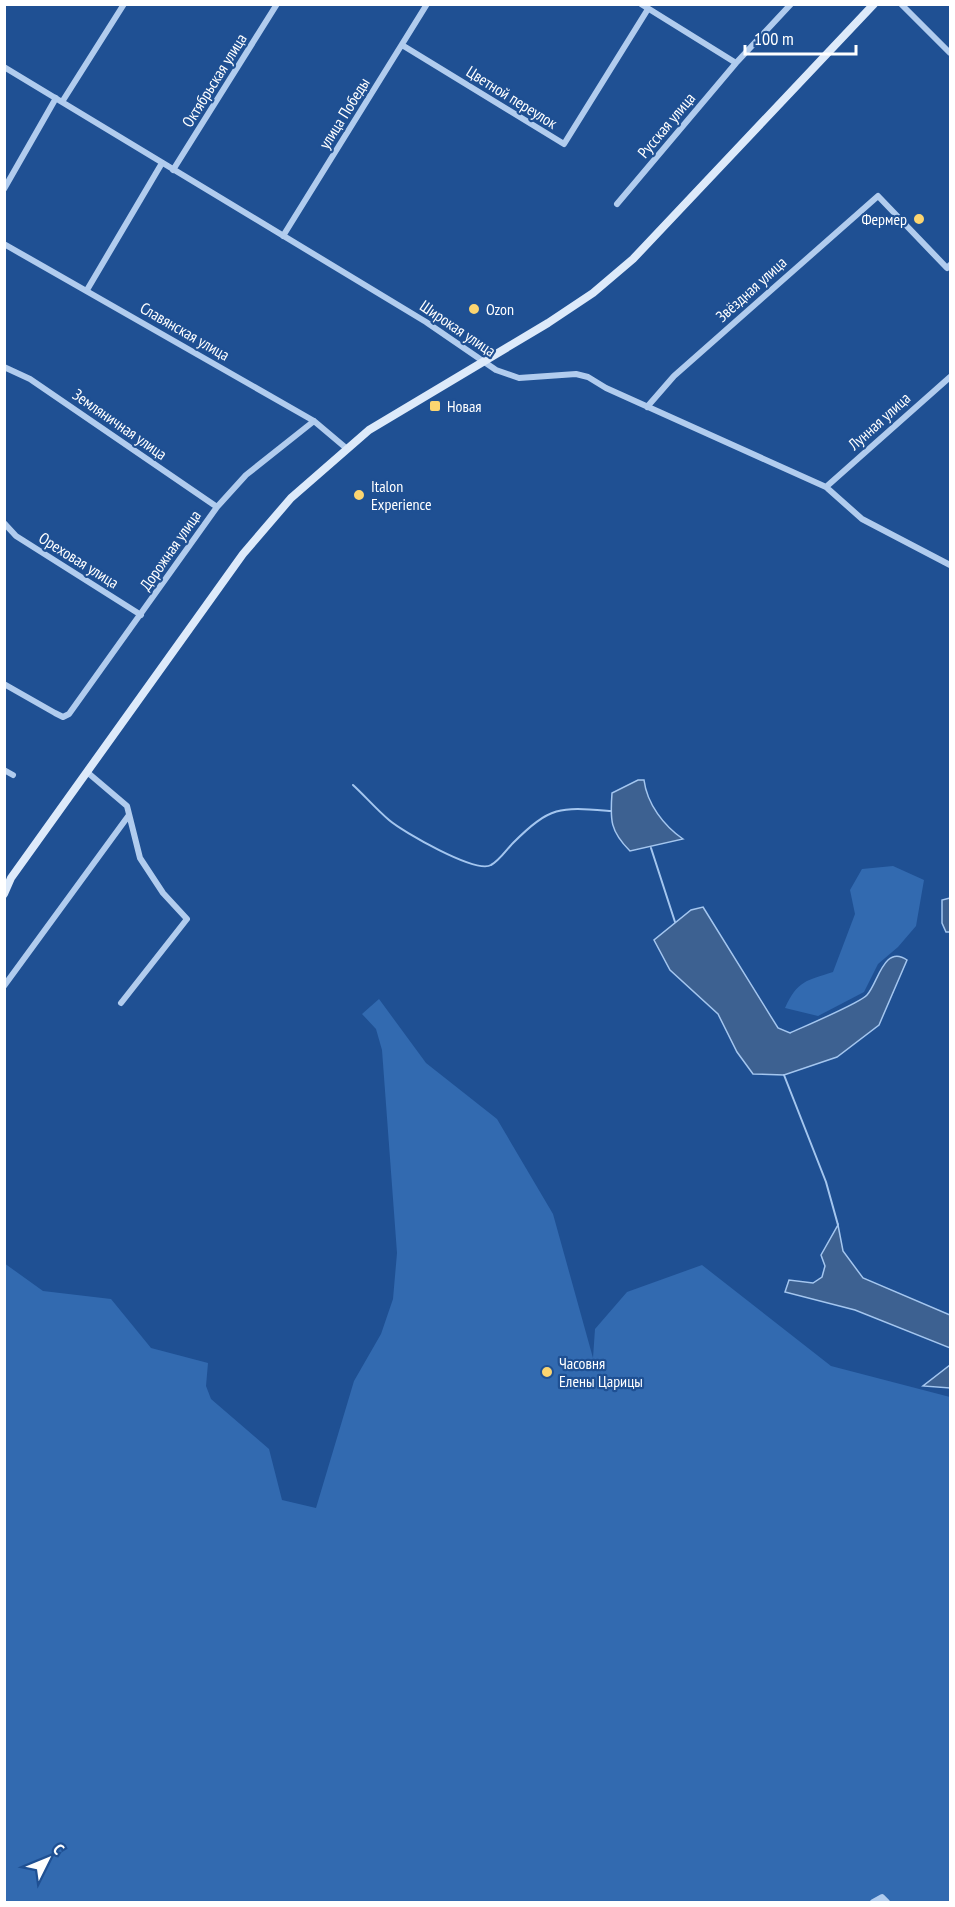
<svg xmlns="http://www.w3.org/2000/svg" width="955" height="1907" font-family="'PT Sans Narrow',sans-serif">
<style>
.green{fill:#326ab0}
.water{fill:#3d6191;stroke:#a4c6ef;stroke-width:1.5}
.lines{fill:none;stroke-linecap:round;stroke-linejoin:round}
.stream{stroke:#a4c6ef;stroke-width:2}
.street{stroke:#b1ccee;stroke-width:6}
.secondary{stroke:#ddeafa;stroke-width:8}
.poi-dot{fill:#fcd570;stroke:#1f5093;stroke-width:2}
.labels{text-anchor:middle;stroke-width:4.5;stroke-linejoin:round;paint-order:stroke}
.street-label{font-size:16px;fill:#fff;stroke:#1f5093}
.poi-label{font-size:16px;fill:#fff;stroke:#1f5093;text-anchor:start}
</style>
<rect width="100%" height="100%" fill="#1f5093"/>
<path class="green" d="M893,866L924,880L916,926L898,947L878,964L864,992L818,1016L785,1008C798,980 806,981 833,972L855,914L850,890L862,869Z
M379,999L426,1063L497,1119L553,1214L593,1358L595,1329L627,1292L702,1265L831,1366L950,1397V1902H5L4,1263L43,1291L111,1299L151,1348L208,1363L206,1386L211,1399L269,1449L282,1500L316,1508L354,1381L381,1334L393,1299L397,1253L382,1050L376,1029L362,1014Z"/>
<path class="water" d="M638,780H644C647,804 664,826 683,839L630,851C610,831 610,820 612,793Z
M950,898V932H946L942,923V900Z
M703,907L778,1028L790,1033C803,1027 860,1003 867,995C878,983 884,944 907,960L879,1025L837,1057L784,1075L753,1074L737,1052L718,1014L670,970L654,940L691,910Z
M838,1225L843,1251L863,1278L950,1315V1348L855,1310L785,1292L789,1280L813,1283L822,1277L825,1266L821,1255Z
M950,1365V1388L923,1386Z"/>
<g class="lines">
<path class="stream" d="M353,785C365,796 376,809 389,820C403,832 476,874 491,865C499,861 507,849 513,843C551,805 561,807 611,811
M651,848L675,922
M784,1075L826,1182L838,1225"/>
<path class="street" d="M641,4L736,63
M901,4L950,53
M402,45L564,144L648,9
M4,67L426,322L496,370L519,378L576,374L588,377L606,388L826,487L862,519L950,565
M62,102L124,4
M173,170L277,4
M4,189L56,98
M617,204L736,63L791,4
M283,236L427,4
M4,244L314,421L346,448
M87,290L162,163
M4,367L30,379L217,507
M647,407L674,376L878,196L947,268L950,265
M826,487L950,377
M4,523L16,536L141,615
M4,684L55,713L63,717L69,714L217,507L246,475L314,421
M4,770L13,775
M87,772L127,806L140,858L163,893L187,919L121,1003
M4,986L129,815
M873,1902L882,1897L887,1902"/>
<path class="secondary" d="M4,894L11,878L243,554L291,498L369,430L548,323L593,293L633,259L874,4"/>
</g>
<g class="poi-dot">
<circle cx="919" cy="219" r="6"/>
<circle cx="474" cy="309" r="6"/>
<rect x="429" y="400" width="12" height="12" rx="3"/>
<circle cx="359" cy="495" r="6"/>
<circle cx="547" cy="1372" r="6"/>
</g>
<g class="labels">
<g class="street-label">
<text transform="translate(214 80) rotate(-58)" y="6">Октябрьская улица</text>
<text transform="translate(512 97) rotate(32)" y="6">Цветной переулок</text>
<text transform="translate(344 113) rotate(-58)" y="6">улица Победы</text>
<text transform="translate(666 125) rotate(-50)" y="6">Русская улица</text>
<text transform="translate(751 289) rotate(-42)" y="6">Звёздная улица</text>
<text transform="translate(458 328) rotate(34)" y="6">Широкая улица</text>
<text transform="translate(185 331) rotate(30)" y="6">Славянская улица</text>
<text transform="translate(879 421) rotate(-42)" y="6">Лунная улица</text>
<text transform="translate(120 424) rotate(35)" y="6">Земляничная улица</text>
<text transform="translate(170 550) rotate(-55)" y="6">Дорожная улица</text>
<text transform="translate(79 560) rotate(32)" y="6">Ореховая улица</text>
</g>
<g class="poi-label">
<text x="907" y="225" text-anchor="end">Фермер</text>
<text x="486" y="315">Ozon</text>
<text x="447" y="412">Новая</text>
<text x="371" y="492">Italon<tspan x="371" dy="18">Experience</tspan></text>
<text x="559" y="1369">Часовня<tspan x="559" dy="18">Елены Царицы</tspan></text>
</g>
</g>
<rect width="955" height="1907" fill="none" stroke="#ffffff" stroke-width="12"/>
<g transform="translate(48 1859) rotate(47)" stroke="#1f5093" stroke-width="4.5" paint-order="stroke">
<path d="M0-4.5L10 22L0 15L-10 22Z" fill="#ffffff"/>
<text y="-9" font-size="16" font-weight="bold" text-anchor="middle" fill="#ffffff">С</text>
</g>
<path d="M745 45v9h111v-9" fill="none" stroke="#ffffff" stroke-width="3"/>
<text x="754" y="45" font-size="18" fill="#ffffff" stroke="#1f5093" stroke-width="4.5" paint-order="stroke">100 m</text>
</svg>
